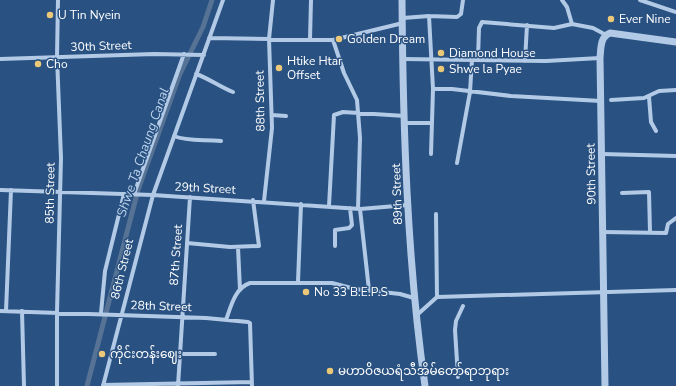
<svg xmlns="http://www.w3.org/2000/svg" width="676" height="386" font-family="'Nunito Sans','Noto Sans Myanmar',sans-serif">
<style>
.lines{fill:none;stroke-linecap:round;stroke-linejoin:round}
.canal{stroke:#567294;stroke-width:5}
.minor{stroke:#b2cae6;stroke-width:4}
.tertiary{stroke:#b2cae6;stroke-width:7}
.poi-dot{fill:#ecc879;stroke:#295181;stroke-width:1.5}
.labels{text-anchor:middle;stroke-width:3;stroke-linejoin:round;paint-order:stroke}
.poi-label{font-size:12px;fill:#fff;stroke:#295181;text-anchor:start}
.street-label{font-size:12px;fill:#fff;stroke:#295181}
.water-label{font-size:13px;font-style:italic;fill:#bdd4ed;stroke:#295181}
</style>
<rect width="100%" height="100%" fill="#295181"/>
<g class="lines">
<path class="canal" d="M87,386L138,190L180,74L203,27L212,0"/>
<path class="minor" d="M562,0L567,7L572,24L593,28L606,35
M640,0L676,12
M429,16L433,89H452L511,96L601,101
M403,18L429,16L457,17L461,14L463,0
M209,38L333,40L403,23
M310,39L311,0
M333,40L344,73L357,100L360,138L358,209
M0,59L154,54L204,55
M403,59L546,61L600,58
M478,59L479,28L482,22L554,28L572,24
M525,61L527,25
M196,74C210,79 220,87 233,92
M649,97L651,122L656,131
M611,100L644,98L659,91L676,90
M272,115L286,116
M406,123H431
M174,136C188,142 205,139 221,141
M431,154L433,89
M602,154L676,156
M457,163L470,92L472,59
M0,190L153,195L360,209L408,205
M622,193L649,192L650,232
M134,194L184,54
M264,201L272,128L269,39L273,0
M329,206L334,115L343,112L405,116
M360,209L369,290
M436,214L437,297
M603,232L666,233L668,224L676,218
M187,243L230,247L259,246L253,200
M335,246V230L349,228L352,225L350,208
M238,247L240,290
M298,282L301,204
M0,311L206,318L248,322L250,323L252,386
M6,311L11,190
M22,311L24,386
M101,313L105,271L124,194
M417,315L437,297L676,290
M226,320C231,306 235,288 250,283H332L355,289L400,294L414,298
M180,354H215
M458,377L455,330L456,321L463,306
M103,385L252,382
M57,386V312L61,158L57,57L58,0
M103,386L153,195L223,0
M178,386L190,197"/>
<path class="tertiary" d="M402,0C403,128 407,259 425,386
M605,386L600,58C601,48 600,37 610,33L676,42"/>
</g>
<g class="poi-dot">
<circle cx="50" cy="15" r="4"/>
<circle cx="611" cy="19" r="4"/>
<circle cx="339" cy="39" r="4"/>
<circle cx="441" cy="53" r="4"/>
<circle cx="38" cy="64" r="4"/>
<circle cx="279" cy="68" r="4"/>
<circle cx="441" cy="69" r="4"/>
<circle cx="306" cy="292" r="4"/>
<circle cx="102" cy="354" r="4"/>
<circle cx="330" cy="371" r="4"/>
</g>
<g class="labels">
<g class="poi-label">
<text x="58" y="19">U Tin Nyein</text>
<text x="619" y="23">Ever Nine</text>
<text x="347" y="43">Golden Dream</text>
<text x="449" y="57">Diamond House</text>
<text x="287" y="65">Htike Htar<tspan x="287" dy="14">Offset</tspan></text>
<text x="46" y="68">Cho</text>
<text x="449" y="73">Shwe la Pyae</text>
<text x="314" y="296">No 33 B.E.P.S</text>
<text x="110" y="358">ကိုင်းတန်းဈေး</text>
<text x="338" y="375">မဟာဝိဇယရံသီအိမ်တော်ရာဘုရား</text>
</g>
<g class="street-label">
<text transform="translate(101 46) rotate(-2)" y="4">30th Street</text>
<text transform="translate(260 101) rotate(-91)" y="4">88th Street</text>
<text transform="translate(591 174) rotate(-91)" y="4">90th Street</text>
<text transform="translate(205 188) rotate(3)" y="4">29th Street</text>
<text transform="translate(50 193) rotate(-89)" y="4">85th Street</text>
<text transform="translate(397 194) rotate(-92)" y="4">89th Street</text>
<text transform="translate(176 255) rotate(-86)" y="4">87th Street</text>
<text transform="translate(122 269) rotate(-76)" y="4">86th Street</text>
<text transform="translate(161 306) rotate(2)" y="4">28th Street</text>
</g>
<g class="water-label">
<text transform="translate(142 152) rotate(-71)" y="5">Shwe Ta Chaung Canal</text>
</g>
</g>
</svg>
